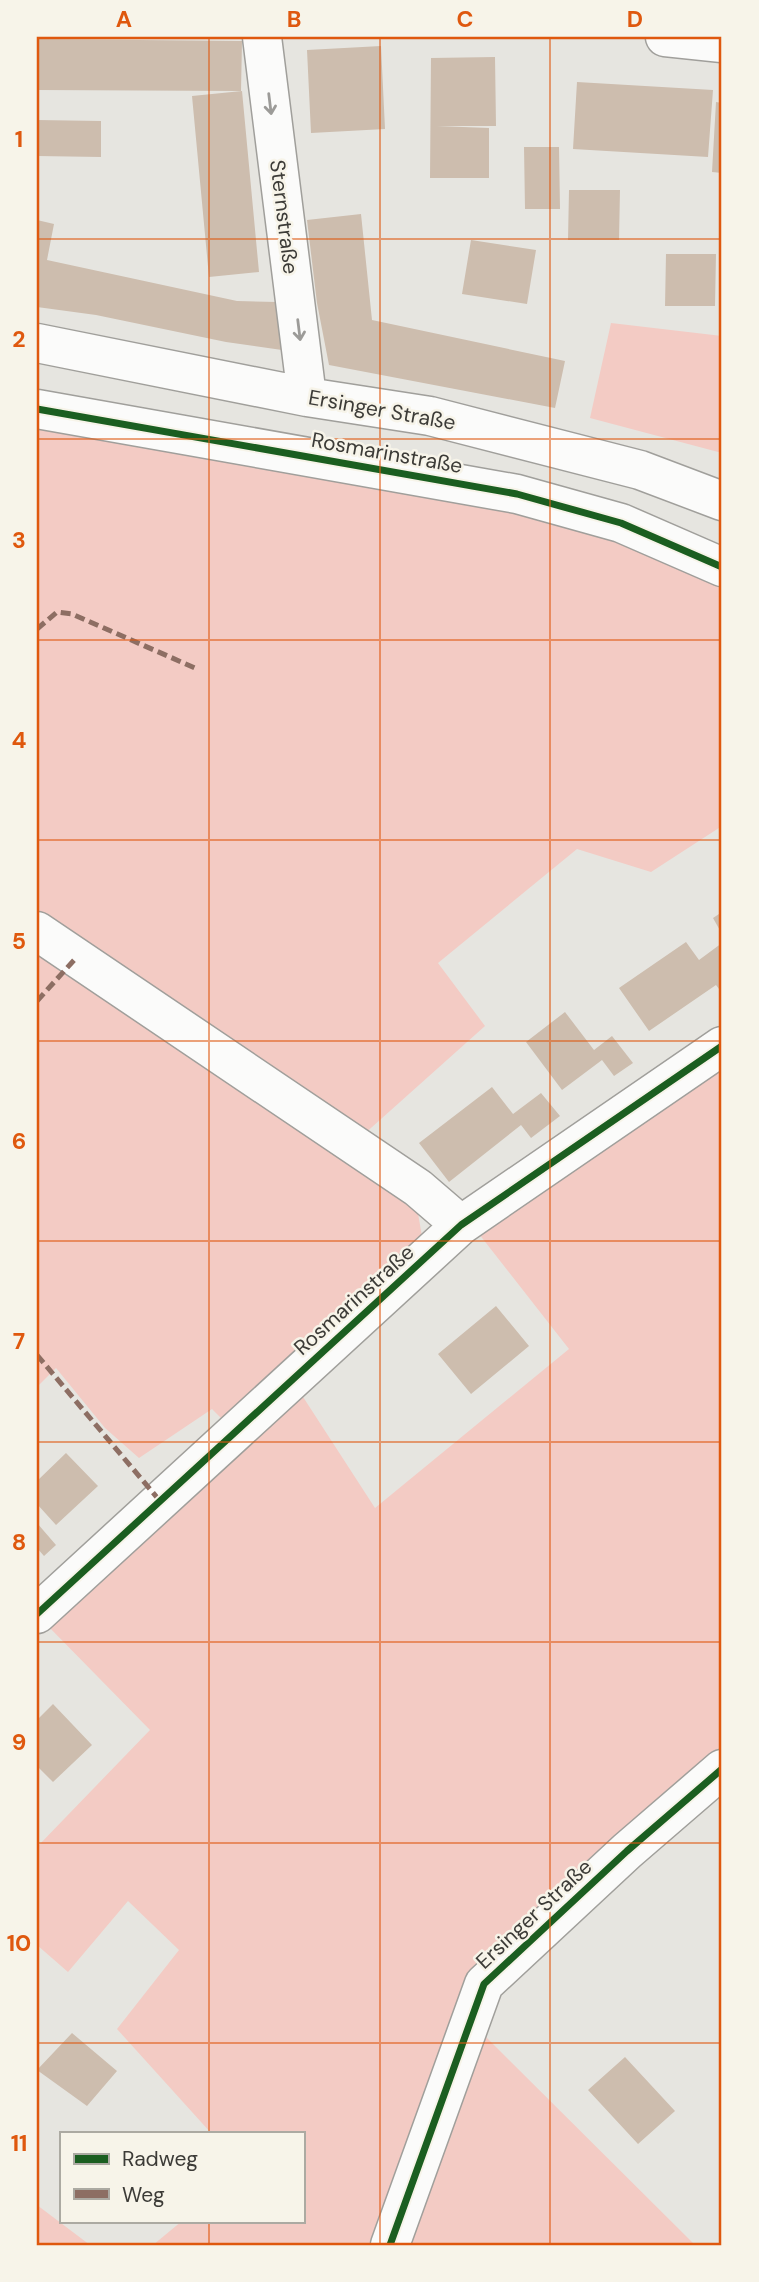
<svg xmlns="http://www.w3.org/2000/svg" width="759" height="2282" font-family="'DM Sans',sans-serif">
<style>
.green{fill:#f3cbc4}
.building{fill:#cdbdae}
.lines{fill:none;stroke-linecap:round;stroke-linejoin:round}
.minor-casing{stroke:#a09f9b;stroke-width:41}
.minor{stroke:#fbfbfa;stroke-width:38}
.quiet{stroke:#8d6e63;stroke-width:5;stroke-dasharray:10 5;stroke-linecap:butt}
.cycleway-casing{stroke:#f7f4e9;stroke-width:11}
.cycleway{stroke:#1b5e20;stroke-width:7}
.oneway{stroke:#9c9b98}
.grid{fill:none;stroke:#df580e;stroke-width:2;stroke-opacity:0.55}
.labels{text-anchor:middle;stroke-width:5;stroke-linejoin:round;paint-order:stroke}
.street-label{font-size:21px;fill:#3c3b37;stroke:#f7f4e9}
.neatline{fill:none;stroke:#df580e;stroke-width:2.5}
.grid-label{font-size:23px;text-anchor:middle;font-weight:bold;fill:#df580e}
</style>
<rect width="100%" height="100%" fill="#e6e5e0"/>
<path class="green" d="M611,323L722,336V453L590,418Z
M37,420L498,498L722,575V826L651,872L577,849L438,963L485,1026L362,1136L37,916Z
M37,938L416,1202L423,1242L224,1421L212,1409L139,1458L105,1428L56,1368L37,1387Z
M722,1059V1748L465,1982L376,2245H153L182,2221H303V2133H211L117,2029L179,1950L128,1901L68,1972L37,1945V1847L150,1730L46,1624L294,1383L375,1508L569,1349L479,1234Z
M484,2035L695,2245H405Z
M37,2205L90,2245H37Z"/>
<path class="building" d="M37,39L242,41L241,91L37,90Z
M381,46L385,129L311,133L307,50Z
M495,57L496,126H437L489,128V178H430L431,58Z
M577,82L713,90L708,157L573,149Z
M242,91L259,272L209,277L192,96Z
M716,102L722,103V173L712,172Z
M37,120L101,121V157L37,156Z
M524,147H559L560,209H525Z
M569,190H620L619,240H568Z
M361,214L372,320L565,361L555,408L329,365L317,303L307,220Z
M37,220L54,224L47,260L237,301L277,302L282,350L226,342L96,315L37,307Z
M471,240L536,250L527,304L462,294Z
M666,254H716L715,306H665Z
M722,912V934L713,918Z
M686,942L699,960L722,943V987L719,989L716,985L649,1031L619,988Z
M565,1012L594,1050L612,1036L633,1063L614,1076L602,1060L562,1090L526,1042Z
M492,1087L513,1114L541,1093L560,1116L531,1138L521,1125L449,1182L419,1143Z
M496,1306L529,1346L471,1394L438,1354Z
M66,1453L98,1486L56,1525L37,1504V1481Z
M37,1523L56,1545L44,1556L37,1548Z
M53,1704L92,1745L53,1782L37,1766V1720Z
M72,2033L117,2071L87,2106L37,2070Z
M625,2057L675,2111L638,2144L588,2090Z"/>
<g class="lines">
<defs>
<path id="minor" d="M262,37L307,397
M665,37L722,43
M37,343L307,397L430,416L640,470L722,501
M37,409L517,494L621,523L722,567
M37,931L418,1188L461,1225
M37,1614L461,1225L722,1046
M390,2245L484,1984L627,1851L722,1769"/>
</defs>
<use href="#minor" class="minor-casing"/>
<use href="#minor" class="minor"/>
<path class="quiet" d="M37,629L57,612L72,614L195,668
M37,1001L76,958
M37,1355L160,1501"/>
<defs>
<path id="cycleway" d="M37,409L517,494L621,523L722,567
M37,1614L461,1225L722,1046
M390,2245L484,1984L627,1851L722,1769"/>
</defs>
<use href="#cycleway" class="cycleway-casing"/>
<use href="#cycleway" class="cycleway"/>
</g>
<defs><path id="oneway-shaft" d="M-6 0H5M1.5-3L5.5 0L1.5 3" fill="none" stroke-width="1.6" stroke-linecap="round" stroke-linejoin="round" transform="scale(1.75)"/></defs>
<g class="oneway">
<use href="#oneway-shaft" transform="translate(270 104) rotate(83)"/>
<use href="#oneway-shaft" transform="translate(299 330) rotate(83)"/>
</g>
<path class="grid" d="M209,37V2133M380,37V2245M550,37V2245M37,239H722M37,439H722M37,640H722M37,840H722M37,1041H722M37,1241H722M37,1442H722M37,1642H722M37,1843H722M37,2043H722M209,2221V2245"/>
<g class="labels">
<g class="street-label">
<text transform="translate(284 217) rotate(83)" y="7">Sternstraße</text>
<text transform="translate(382 410) rotate(10)" y="7">Ersinger Straße</text>
<text transform="translate(387 453) rotate(10)" y="7">Rosmarinstraße</text>
<text transform="translate(354 1300) rotate(-42)" y="7">Rosmarinstraße</text>
<text transform="translate(534 1914) rotate(-43)" y="7">Ersinger Straße</text>
</g>
</g>
<rect width="759" height="2282" fill="none" stroke="#f7f4e9" stroke-width="77"/>
<rect x="60" y="2132" width="245" height="91" fill="#f7f4e9" stroke="#acaaa2" stroke-width="2"/>
<rect x="74" y="2154" width="35" height="10" fill="#1b5e20" stroke="#acaaa2" stroke-width="2"/>
<text x="122" y="2166" font-size="21" fill="#3c3b37">Radweg</text>
<rect x="74" y="2189" width="35" height="10" fill="#8d6e63" stroke="#acaaa2" stroke-width="2"/>
<text x="122" y="2202" font-size="21" fill="#3c3b37">Weg</text>
<rect x="38" y="38" width="682" height="2206" class="neatline"/>
<g class="grid-label">
<text x="124" y="27">A</text>
<text x="294" y="27">B</text>
<text x="465" y="27">C</text>
<text x="635" y="27">D</text>
<text x="19" y="147">1</text>
<text x="19" y="347">2</text>
<text x="19" y="548">3</text>
<text x="19" y="748">4</text>
<text x="19" y="949">5</text>
<text x="19" y="1149">6</text>
<text x="19" y="1349">7</text>
<text x="19" y="1550">8</text>
<text x="19" y="1750">9</text>
<text x="19" y="1951">10</text>
<text x="19" y="2151">11</text>
</g>
</svg>
